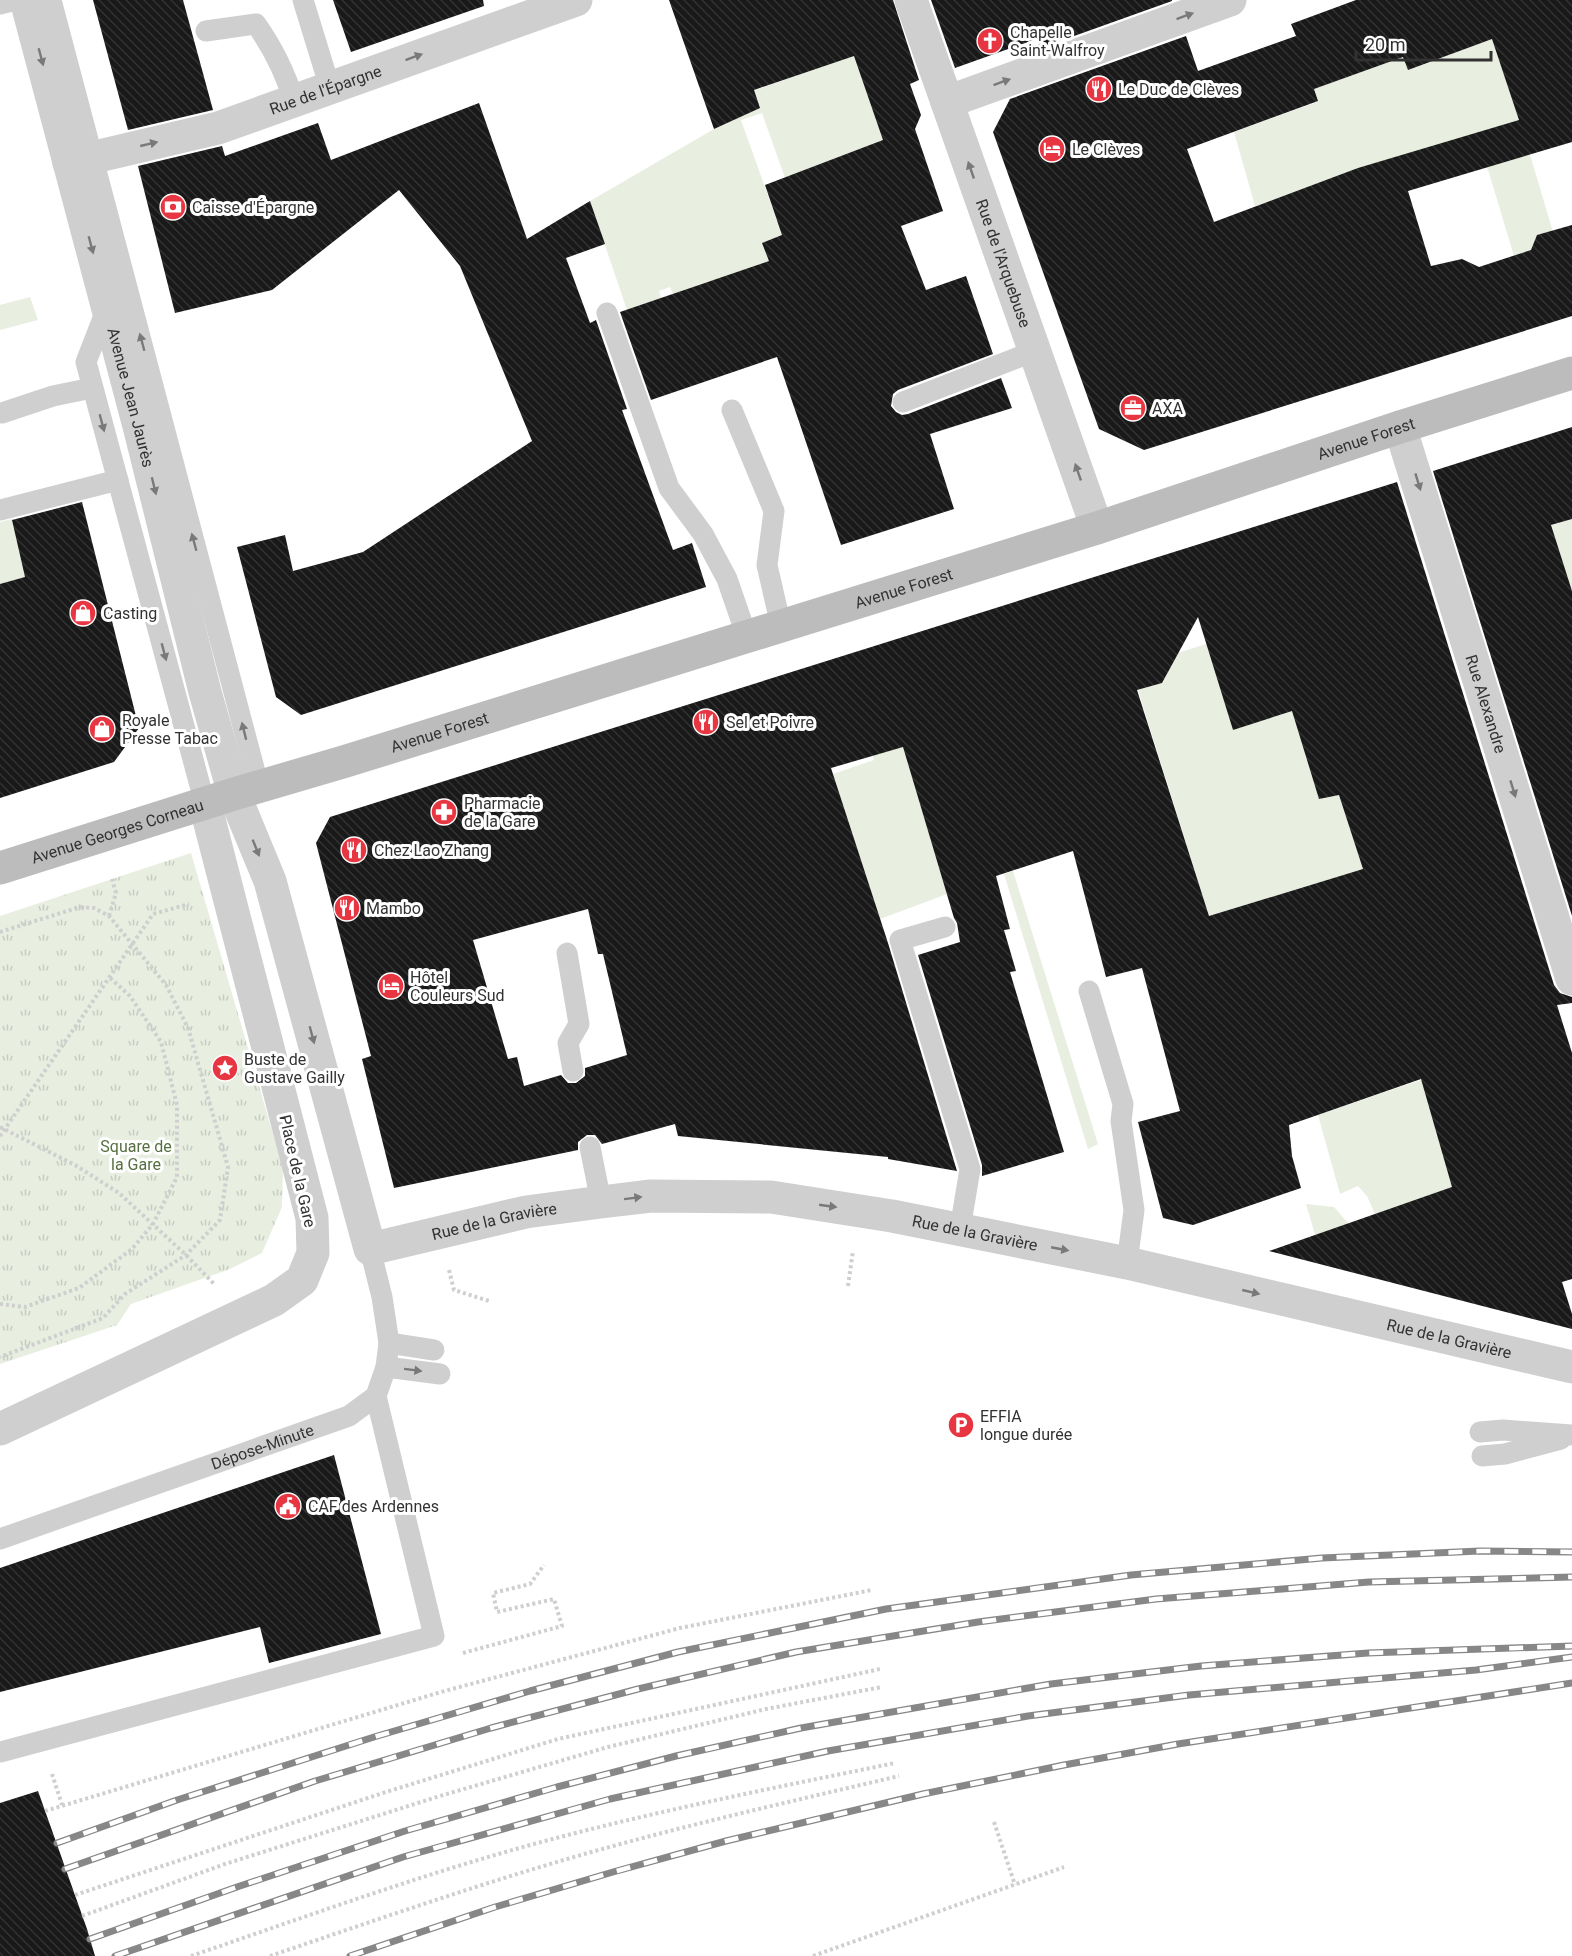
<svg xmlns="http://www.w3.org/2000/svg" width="1572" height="1956" font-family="Roboto,sans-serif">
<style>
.grass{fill:#e8eee0}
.park{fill:url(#park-tufts)}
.building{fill:url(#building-back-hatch);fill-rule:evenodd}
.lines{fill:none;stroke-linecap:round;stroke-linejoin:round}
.path{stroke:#cfcfcf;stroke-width:4;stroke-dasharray:3 3;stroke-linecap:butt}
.service{stroke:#cfcfcf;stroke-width:21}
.minor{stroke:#cfcfcf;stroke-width:33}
.tertiary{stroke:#cfcfcf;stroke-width:33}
.secondary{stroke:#bcbcbc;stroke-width:33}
.rail-casing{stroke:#878787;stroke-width:7}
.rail{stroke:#fff;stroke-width:4.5;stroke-dasharray:14;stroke-linecap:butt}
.oneway{fill:#797979}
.labels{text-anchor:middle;stroke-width:6;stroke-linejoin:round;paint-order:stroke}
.poi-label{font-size:16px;fill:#323232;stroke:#fff;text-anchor:start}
.street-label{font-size:16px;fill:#323232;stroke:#fff}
.park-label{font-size:16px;fill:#556f3e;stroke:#fff}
</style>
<defs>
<pattern id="park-tufts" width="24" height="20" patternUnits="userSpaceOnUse" patternTransform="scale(1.5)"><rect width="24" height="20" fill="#e8eee0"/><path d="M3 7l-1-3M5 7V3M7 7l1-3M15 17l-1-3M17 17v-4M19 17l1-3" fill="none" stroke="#c7cdc1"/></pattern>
<pattern id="building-back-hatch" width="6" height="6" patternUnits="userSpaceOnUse" patternTransform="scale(1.5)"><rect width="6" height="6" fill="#191919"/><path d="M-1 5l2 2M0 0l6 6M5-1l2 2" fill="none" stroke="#323232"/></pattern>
</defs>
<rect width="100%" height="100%" fill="#fff"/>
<path class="grass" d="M1492,39L1520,121L1556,242L1514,256L1477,133L1314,185L1255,206L1234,132L1317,102L1314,89L1403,57L1408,70Z
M851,45L884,140L785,178L762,113L741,120L777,221L811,208L772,266L749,275L709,281L673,294L670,287L659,291L661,298L627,310L590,201L714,129L733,98L796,76Z
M30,297L38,320L0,330V305Z
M12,519L25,577L8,582L0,713V522Z
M1572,519V591L1550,526Z
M1206,644L1311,704L1326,747L1305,754L1319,798L1339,795L1363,869L1209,916L1138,690L1163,682L1167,675L1162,658Z
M866,736L885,752L903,747L947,894L880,919L833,774L874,760Z
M1013,871L1098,1144L1088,1149L1004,874Z
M1421,1080L1518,1178L1404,1204L1375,1214L1367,1196L1358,1186L1340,1194L1318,1115Z
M1306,1204L1334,1207C1354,1231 1371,1241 1354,1273L1324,1265Z"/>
<path class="park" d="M191,853L283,1168L282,1207L262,1253L230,1269L131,1304L117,1325L0,1364V916Z"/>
<path class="building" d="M93,0H183L213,110L128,130Z
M333,0H483L484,6L351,52Z
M669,0H893L919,80L910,84L921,115L915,129L943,211L901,226L926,290L966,276L993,354L898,390L893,394L891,406L896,412L902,415L908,414L1001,378L1012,408L930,434L954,509L841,545L777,357L651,400L620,312L769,261L762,243L782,235L765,185L883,140L854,56L754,90L760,108L714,129Z
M931,0H1172V1L1035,50L1042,37L955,68Z
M1356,0H1572V142L1408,191L1431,266L1462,259L1479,267L1531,250L1537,235L1572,225V316L1144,450L1099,429L993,132L1010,99L1186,36L1198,71L1296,36L1291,24ZM1492,39L1519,120L1358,168L1214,222L1187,149L1318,101L1314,89L1403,57L1408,70Z
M479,103L527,239L590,201L605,244L566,258L590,323L596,320L627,409L622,410L673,550L692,543L706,587L301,715L276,697L237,547L285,535L293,571L363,552L532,441L460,266L399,190L272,290L175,313L138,166L222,146L225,156L318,123L331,160Z
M1572,427V519L1551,525L1572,591V916L1433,471Z
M1397,482L1554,985L1560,993L1572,997V1003L1557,1005L1572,1053V1279L1562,1282L1572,1314V1329L1269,1251L1452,1187L1421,1079L1289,1125L1292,1156L1301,1188L1193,1225L1163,1218L1138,1122L1180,1111L1142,968L1106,977L1073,851L996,876L1010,929L1004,930L1016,971L1010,972L1064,1152L982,1176V1165L918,955L960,942L957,923L954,918L903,747L831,768L888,943L957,1171L888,1159V1157L678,1136L675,1124L602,1144L595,1135H587L578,1142V1150L394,1188L362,1059L371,1056L316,843L330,817ZM1198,617L1233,730L1292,711L1319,799L1339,795L1363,869L1209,916L1137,690L1162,683ZM588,909L598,954H603L627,1055L585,1068V1076L576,1083H568L561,1075L524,1086L517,1057L508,1059L473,940Z
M82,502L139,728L114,762L0,798V584L25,577L12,520Z
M334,1455L381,1634L269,1663L260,1627L0,1692V1568Z
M38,1791L87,1929L95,1956H0V1803Z"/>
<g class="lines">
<path class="path" d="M109,916L116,893L112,879
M0,932L80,907L94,908L109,916L166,985L188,1028L228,1167L220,1220L186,1255L125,1294L103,1318L0,1357
M0,1127L75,1165L119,1193L186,1255L215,1285
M0,1136L153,914L189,904
M449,1270L454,1290L489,1301
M848,1286L853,1251
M0,1304L25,1307L79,1288L132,1249L153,1224L177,1177V1105L161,1042L130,996L109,977
M463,1653L562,1626L554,1599L497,1612L493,1593L530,1584L544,1565
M52,1774L62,1805
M45,1811L441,1692L680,1628L872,1590
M994,1822L1015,1885
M75,1895L386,1792L558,1739L880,1669
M82,1916L225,1864L440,1796L608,1747L766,1709L882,1687
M191,1956C308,1916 425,1873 545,1841C661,1810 778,1787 895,1763
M270,1956C373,1921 476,1885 581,1855C686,1825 793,1801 899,1776
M813,1956L1064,1867"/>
<g class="service">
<path d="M51,0L259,787"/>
<path d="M303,0L330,88"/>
<path d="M0,4L16,0"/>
<path d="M206,31L256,24C273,48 285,72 294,101"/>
<path d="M107,308L86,362L205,804"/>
<path d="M607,313L669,488L703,534L727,579L747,637"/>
<path d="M903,402L1035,351"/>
<path d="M732,410L774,511L767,565L781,626"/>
<path d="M2,413L53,396L92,388"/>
<path d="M0,510L118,480"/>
<path d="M945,927L900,940L970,1169L960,1229"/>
<path d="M567,953L579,1024L568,1043L573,1071"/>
<path d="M1089,991L1123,1104L1121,1121L1134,1210L1127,1263"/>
<path d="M590,1147L601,1202"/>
<path d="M389,1343L434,1350"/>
<path d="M386,1367L440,1374"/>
<path d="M1480,1432L1503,1430L1572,1435"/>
<path d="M1482,1456L1505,1454L1561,1439"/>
<path id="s1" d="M0,1539L349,1416L376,1396L386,1367L389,1343L382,1297L370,1249"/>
<path d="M0,1752L434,1636L376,1396"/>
</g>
<g class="minor">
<path id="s2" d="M911,0L1097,528"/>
<path d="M947,102L1230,0"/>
<path id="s3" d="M69,163L218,128L576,0"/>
<path id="s4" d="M1400,427L1572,979"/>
<path id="s5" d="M234,794L270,881L370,1249L526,1212L601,1202L651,1196L771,1197L892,1216L1127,1263L1572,1367"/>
<path d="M0,1429L274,1300L302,1280L313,1253L312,1218L205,804"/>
</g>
<path class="tertiary" id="s6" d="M26,0L140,430L205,692L234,794"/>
<path class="secondary" id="s7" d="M0,868L234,794L343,762L1097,528L1400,427L1572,373"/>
<defs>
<path id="rail" d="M57,1843L177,1800L374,1737L530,1691L678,1652L886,1609L1131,1575L1322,1558L1480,1551L1572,1552
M65,1869L315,1781L491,1728L638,1689L796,1652L978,1622L1156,1599L1369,1582L1572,1577
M90,1939L237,1887L405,1831L557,1787L676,1756L801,1728L1051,1684L1201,1666L1368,1653L1572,1646
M115,1956L403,1857L610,1799L828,1751L1028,1716L1189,1695L1476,1670L1572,1657
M350,1956L495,1907L613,1872L726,1841L923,1794L1064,1765L1178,1744L1572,1683"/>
</defs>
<use href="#rail" class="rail-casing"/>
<use href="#rail" class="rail"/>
</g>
<defs><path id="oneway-solid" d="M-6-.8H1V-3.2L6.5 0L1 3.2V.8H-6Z" transform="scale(1.5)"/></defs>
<g class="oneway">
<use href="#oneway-solid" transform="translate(1185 16) rotate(-20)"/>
<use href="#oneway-solid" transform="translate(41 57) rotate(75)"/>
<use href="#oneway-solid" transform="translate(414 57) rotate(-20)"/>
<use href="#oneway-solid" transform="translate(1002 82) rotate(-20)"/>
<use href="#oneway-solid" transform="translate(149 144) rotate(-13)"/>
<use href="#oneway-solid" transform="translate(971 170) rotate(-109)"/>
<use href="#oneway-solid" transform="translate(91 245) rotate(75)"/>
<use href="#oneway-solid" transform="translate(142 342) rotate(-105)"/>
<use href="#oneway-solid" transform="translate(102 423) rotate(75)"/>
<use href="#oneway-solid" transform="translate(1078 472) rotate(-109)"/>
<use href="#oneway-solid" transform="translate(1418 482) rotate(73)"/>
<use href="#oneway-solid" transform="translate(154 486) rotate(76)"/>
<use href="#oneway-solid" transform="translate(194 542) rotate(-105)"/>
<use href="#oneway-solid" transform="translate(164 652) rotate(75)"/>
<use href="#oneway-solid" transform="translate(244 731) rotate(-104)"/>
<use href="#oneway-solid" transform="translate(1513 789) rotate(73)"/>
<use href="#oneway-solid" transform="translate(256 848) rotate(68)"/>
<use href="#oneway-solid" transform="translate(312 1035) rotate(75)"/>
<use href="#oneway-solid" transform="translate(633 1198) rotate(-7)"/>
<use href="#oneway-solid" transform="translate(828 1206) rotate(8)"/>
<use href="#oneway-solid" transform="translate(1060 1249) rotate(11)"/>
<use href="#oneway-solid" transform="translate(1251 1292) rotate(13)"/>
<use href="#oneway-solid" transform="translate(413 1370) rotate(7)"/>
</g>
<defs>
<symbol id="church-disc" viewBox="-11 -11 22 22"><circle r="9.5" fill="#e83542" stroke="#fff"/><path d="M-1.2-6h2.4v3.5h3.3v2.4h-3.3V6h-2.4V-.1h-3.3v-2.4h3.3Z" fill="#fff"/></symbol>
<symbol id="restaurant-disc" viewBox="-11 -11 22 22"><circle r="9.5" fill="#e83542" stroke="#fff"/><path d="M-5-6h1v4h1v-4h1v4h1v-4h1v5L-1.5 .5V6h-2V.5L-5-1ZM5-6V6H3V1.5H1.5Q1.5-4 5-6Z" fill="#fff"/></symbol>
<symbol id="hotel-disc" viewBox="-11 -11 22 22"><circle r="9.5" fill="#e83542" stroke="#fff"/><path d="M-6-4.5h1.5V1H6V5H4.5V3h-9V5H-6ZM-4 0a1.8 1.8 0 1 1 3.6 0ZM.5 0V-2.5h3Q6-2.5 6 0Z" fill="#fff"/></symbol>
<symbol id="bank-disc" viewBox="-11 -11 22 22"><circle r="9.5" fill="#e83542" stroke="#fff"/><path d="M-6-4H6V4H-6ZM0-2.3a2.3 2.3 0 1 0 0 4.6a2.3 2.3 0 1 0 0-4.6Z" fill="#fff"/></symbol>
<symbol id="office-disc" viewBox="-11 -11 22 22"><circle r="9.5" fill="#e83542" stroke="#fff"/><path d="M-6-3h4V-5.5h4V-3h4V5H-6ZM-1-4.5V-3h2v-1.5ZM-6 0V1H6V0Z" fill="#fff"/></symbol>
<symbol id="shop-disc" viewBox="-11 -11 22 22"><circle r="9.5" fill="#e83542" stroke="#fff"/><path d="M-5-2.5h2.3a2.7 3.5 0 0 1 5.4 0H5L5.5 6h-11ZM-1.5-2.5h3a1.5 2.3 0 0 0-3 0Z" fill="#fff"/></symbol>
<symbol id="pharmacy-disc" viewBox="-11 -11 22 22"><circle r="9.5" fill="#e83542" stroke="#fff"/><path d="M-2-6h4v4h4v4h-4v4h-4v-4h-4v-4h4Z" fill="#fff"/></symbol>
<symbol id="sight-disc" viewBox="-11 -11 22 22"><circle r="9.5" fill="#e83542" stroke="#fff"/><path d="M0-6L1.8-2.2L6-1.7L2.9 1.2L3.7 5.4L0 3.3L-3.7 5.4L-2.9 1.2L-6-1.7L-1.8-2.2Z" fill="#fff"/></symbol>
<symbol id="parking-disc" viewBox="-11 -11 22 22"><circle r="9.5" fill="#e83542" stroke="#fff"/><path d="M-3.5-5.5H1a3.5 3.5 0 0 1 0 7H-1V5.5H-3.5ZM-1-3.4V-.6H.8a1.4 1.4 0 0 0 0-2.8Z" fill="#fff"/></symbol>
<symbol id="civic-disc" viewBox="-11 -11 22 22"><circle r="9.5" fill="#e83542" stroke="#fff"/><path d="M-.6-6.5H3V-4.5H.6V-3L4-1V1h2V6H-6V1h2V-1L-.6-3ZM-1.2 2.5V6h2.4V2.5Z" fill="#fff"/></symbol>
</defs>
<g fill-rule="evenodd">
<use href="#church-disc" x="975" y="26" width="30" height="30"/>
<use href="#restaurant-disc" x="1084" y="74" width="30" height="30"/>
<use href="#hotel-disc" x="1037" y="134" width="30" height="30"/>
<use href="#bank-disc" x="158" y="192" width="30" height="30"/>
<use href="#office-disc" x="1118" y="393" width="30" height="30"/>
<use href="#shop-disc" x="68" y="598" width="30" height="30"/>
<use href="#restaurant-disc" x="691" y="707" width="30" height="30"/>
<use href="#shop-disc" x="87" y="714" width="30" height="30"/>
<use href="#pharmacy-disc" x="429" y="797" width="30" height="30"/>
<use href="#restaurant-disc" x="339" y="835" width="30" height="30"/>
<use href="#restaurant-disc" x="332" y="893" width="30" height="30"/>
<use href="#hotel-disc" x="376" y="971" width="30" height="30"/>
<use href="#sight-disc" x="210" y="1053" width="30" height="30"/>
<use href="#parking-disc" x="946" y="1410" width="30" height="30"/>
<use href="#civic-disc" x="273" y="1491" width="30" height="30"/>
</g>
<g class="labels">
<g class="poi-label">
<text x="1010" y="38">Chapelle<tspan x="1010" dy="18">Saint-Walfroy</tspan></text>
<text x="1118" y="95">Le Duc de Clèves</text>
<text x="1072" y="155">Le Clèves</text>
<text x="192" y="213">Caisse d'Épargne</text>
<text x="1152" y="414">AXA</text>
<text x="103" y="619">Casting</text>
<text x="122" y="726">Royale<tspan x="122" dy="18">Presse Tabac</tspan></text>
<text x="726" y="728">Sel et Poivre</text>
<text x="464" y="809">Pharmacie<tspan x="464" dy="18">de la Gare</tspan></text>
<text x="374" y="856">Chez Lao Zhang</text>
<text x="366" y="914">Mambo</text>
<text x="410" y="983">Hôtel<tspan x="410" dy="18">Couleurs Sud</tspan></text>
<text x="244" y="1065">Buste de<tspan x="244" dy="18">Gustave Gailly</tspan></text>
<text x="980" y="1422">EFFIA<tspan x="980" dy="18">longue durée</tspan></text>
<text x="308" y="1512">CAF des Ardennes</text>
</g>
<g class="street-label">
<text dy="6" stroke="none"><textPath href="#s3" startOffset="267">Rue de l'Épargne</textPath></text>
<text dy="6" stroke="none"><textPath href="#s2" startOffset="279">Rue de l'Arquebuse</textPath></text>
<text dy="6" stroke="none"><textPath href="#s6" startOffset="411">Avenue Jean Jaurès</textPath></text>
<text dy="6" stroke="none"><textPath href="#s7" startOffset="1432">Avenue Forest</textPath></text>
<text dy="6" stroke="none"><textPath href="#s7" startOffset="946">Avenue Forest</textPath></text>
<text dy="6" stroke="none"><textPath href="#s4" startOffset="290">Rue Alexandre</textPath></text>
<text dy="6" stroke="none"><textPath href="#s7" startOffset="460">Avenue Forest</textPath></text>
<text dy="6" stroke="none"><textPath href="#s7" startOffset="123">Avenue Georges Corneau</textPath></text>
<text transform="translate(298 1171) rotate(77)" y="6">Place de la Gare</text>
<text dy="6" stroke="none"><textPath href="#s5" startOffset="603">Rue de la Gravière</textPath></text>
<text dy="6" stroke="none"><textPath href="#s5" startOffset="1089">Rue de la Gravière</textPath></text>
<text dy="6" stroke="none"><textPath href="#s5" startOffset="1575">Rue de la Gravière</textPath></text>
<text dy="6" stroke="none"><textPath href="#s1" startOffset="278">Dépose-Minute</textPath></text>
</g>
<g class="park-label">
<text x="136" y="1152">Square de<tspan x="136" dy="18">la Gare</tspan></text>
</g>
</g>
<path d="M1356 51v9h135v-9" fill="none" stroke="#323232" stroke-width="3"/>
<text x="1365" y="51" font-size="18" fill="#323232" stroke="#ffffff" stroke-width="4.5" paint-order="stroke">20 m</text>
</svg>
